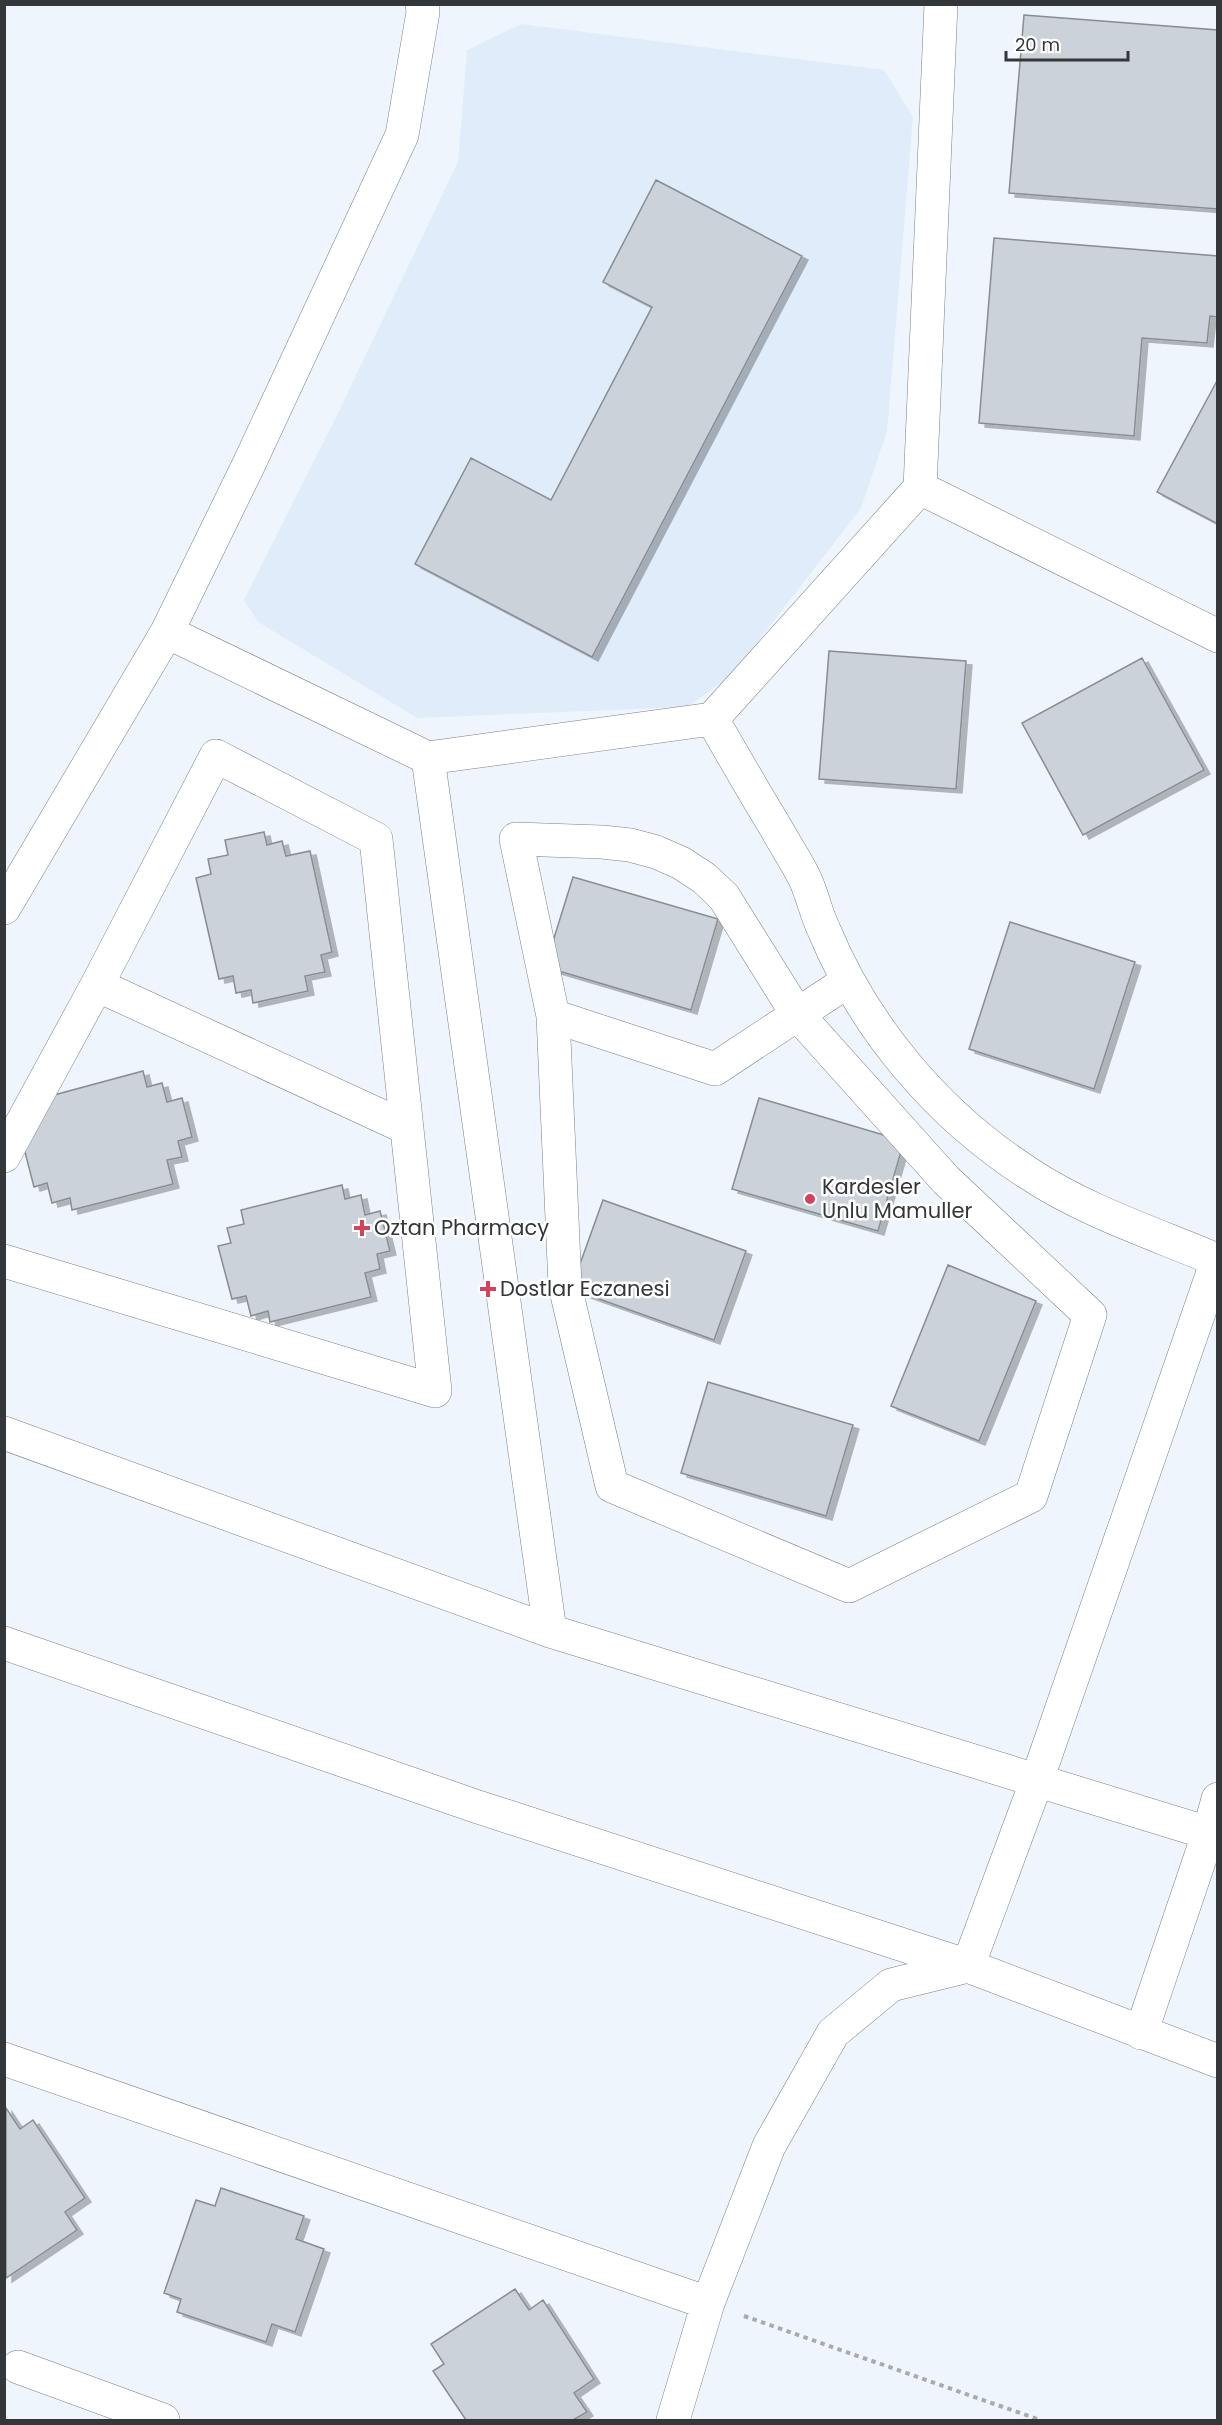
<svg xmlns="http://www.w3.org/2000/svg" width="1222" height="2425" font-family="Poppins,sans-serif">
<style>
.built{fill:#e0ecf9}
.building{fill:#ccd2d9;stroke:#888d94;stroke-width:1.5;filter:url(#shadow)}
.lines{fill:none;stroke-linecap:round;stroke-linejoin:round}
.minor-casing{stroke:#7b8087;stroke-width:34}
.path{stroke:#a6abb0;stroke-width:4;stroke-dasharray:4.5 4.5;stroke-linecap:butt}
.minor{stroke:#fff;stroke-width:33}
.poi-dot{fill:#d44359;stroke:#fff;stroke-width:2}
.labels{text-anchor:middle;stroke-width:5;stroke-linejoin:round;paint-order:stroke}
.poi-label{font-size:21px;fill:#343739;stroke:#fff;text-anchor:start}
</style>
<defs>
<filter id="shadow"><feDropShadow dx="6" dy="4" stdDeviation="0" flood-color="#0004"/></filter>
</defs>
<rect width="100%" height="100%" fill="#eff5fc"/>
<path class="built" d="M521,24L884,70L913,117L887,432L861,508L732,675L687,707L417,718L258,622L244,600L338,413L458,162L467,50Z"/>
<path class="building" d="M1024,15L1218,30V209L1009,193Z
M656,180L802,256L592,657L415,564L471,458L551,500L652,307L603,282Z
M994,238L1218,256V317L1210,316L1207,343L1142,338L1134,436L979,423Z
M1218,379V524L1157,492Z
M829,651L966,661L956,789L819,779Z
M1142,658L1204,770L1083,835L1022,723Z
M264,832L267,845L282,841L286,856L310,851L332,952L321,955L325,972L305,976L308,991L253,1003L251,990L236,993L233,976L219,979L196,878L211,874L208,859L228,855L225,840Z
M573,877L718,919L691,1010L545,967Z
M1010,922L1135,962L1094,1089L969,1049Z
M143,1071L147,1087L162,1083L167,1102L182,1098L192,1137L178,1141L182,1157L167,1160L173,1184L72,1210L70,1198L52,1203L47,1183L34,1187L20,1133L43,1098Z
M759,1098L904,1141L878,1231L732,1189Z
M342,1185L345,1199L361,1195L365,1215L380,1211L390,1251L377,1254L380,1269L365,1273L371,1297L270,1322L268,1311L251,1316L246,1296L232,1299L218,1246L231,1243L227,1228L244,1224L241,1210Z
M603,1200L746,1251L714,1340L571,1289Z
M948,1265L1036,1301L979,1441L891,1406Z
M708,1382L853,1425L826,1516L681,1473Z
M6,2108L20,2129L33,2120L85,2198L65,2212L77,2230L6,2278Z
M221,2188L304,2216L296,2239L324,2249L295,2332L272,2324L266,2342L177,2312L181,2299L164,2293L196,2200L215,2206Z
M515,2289L529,2310L543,2300L594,2379L574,2393L587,2412L573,2420H466L433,2371L444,2364L431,2344Z"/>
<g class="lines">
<defs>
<path id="minor" d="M920,488L1218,636
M167,632L428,758L712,719L920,488L941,4
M712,719C733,755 754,792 776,828C785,845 797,862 805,879C813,896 816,914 824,930C865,1029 938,1115 1028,1173C1085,1211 1153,1233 1217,1260
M428,758L550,1631
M516,839L602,842L630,845L656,852L681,863L704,878L724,897L797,1014L946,1180L1090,1315L1031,1496L849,1586L612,1486L565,1286L553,1016Z
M4,908L167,632L249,464L402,135L423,12L422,4
M97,985L407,1128
M553,1016L715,1069L848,981
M4,1156L97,985L216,756L376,839L435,1391L4,1261
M4,1433L550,1631L1218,1836
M4,1643L475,1806L968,1966L1218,2061
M1141,2033L1209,1832L1218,1799
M4,2059L708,2303
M18,2367L163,2420
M673,2420L708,2303L769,2146L833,2033L891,1985L968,1966L1037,1780L1218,1258"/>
</defs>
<use href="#minor" class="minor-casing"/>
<path class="path" d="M744,2316L1040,2420"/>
<use href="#minor" class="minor"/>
</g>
<g class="poi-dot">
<circle cx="810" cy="1199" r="6"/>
<path d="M359 1219h6v6h6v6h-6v6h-6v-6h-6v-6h6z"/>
<path d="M485 1280h6v6h6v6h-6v6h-6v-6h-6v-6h6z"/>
</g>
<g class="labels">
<g class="poi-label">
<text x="822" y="1194">Kardesler<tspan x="822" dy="24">Unlu Mamuller</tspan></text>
<text x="374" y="1235">Oztan Pharmacy</text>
<text x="500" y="1296">Dostlar Eczanesi</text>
</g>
</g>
<rect width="1222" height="2425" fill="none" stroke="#343739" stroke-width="12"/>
<path d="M1006 51v9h122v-9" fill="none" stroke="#343739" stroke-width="3"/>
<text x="1015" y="51" font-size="18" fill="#343739" stroke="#ffffff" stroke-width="4.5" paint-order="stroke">20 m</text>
</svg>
